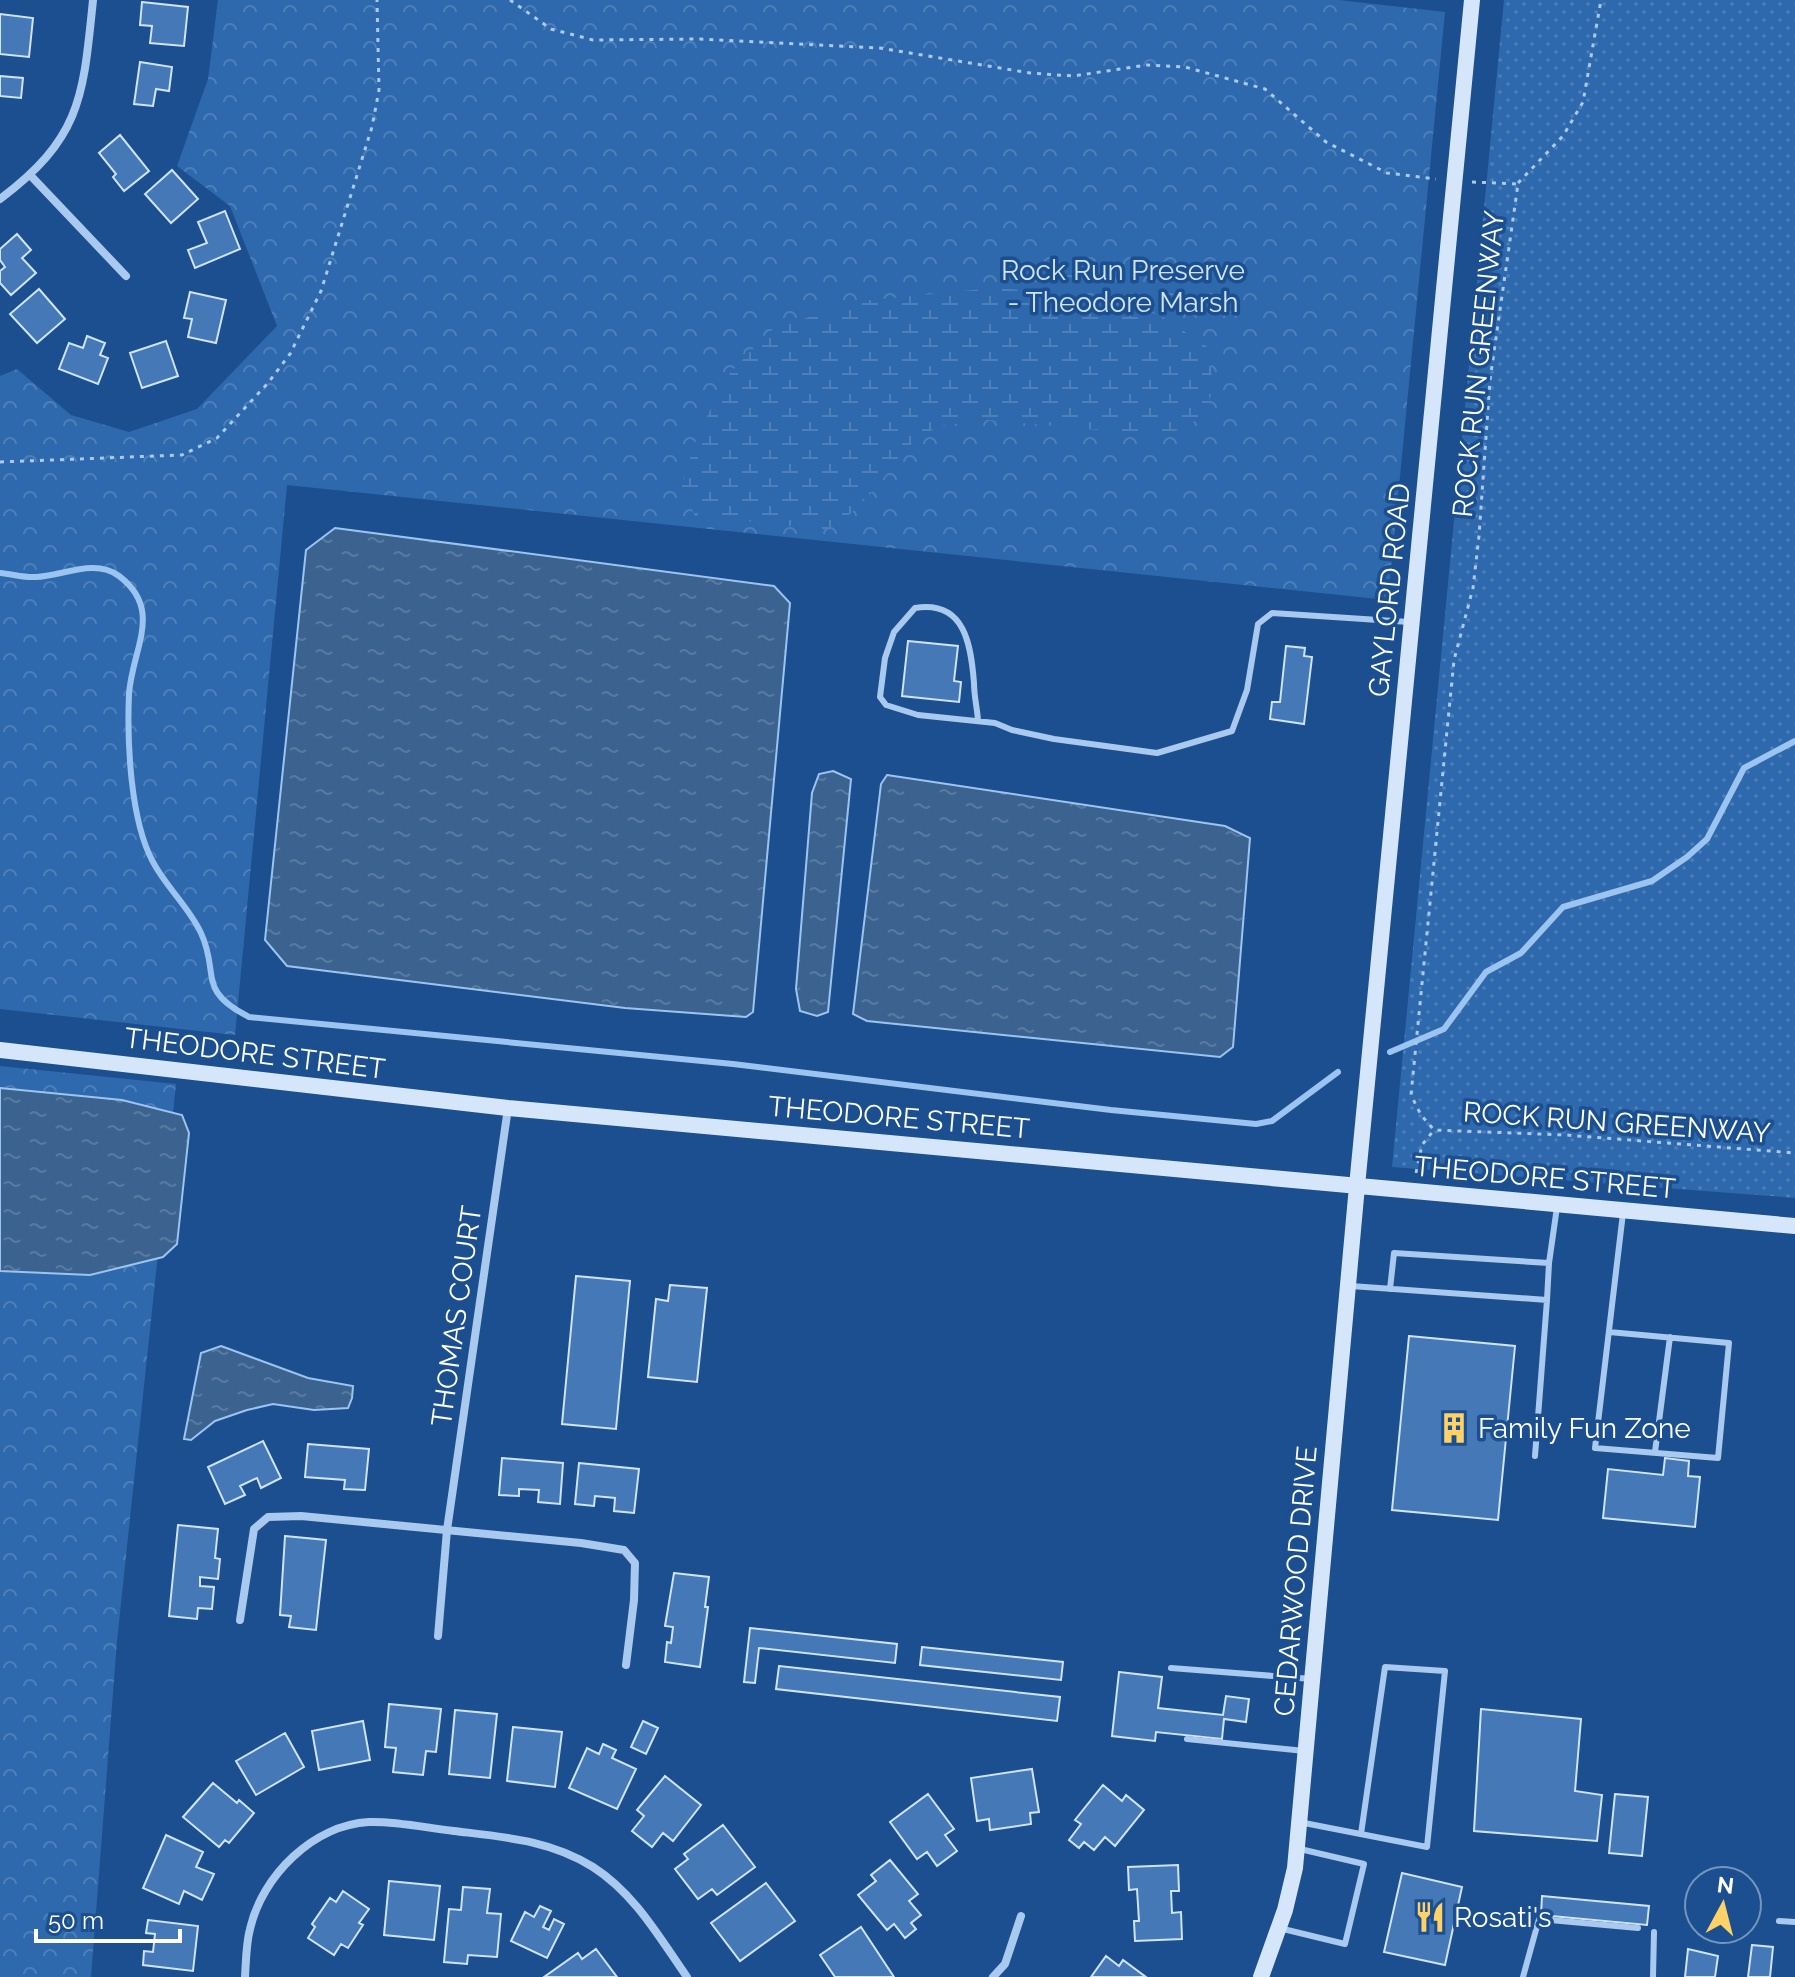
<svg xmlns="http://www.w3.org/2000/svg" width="1795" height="1977" font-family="Raleway,sans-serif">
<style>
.grass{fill:url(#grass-dots)}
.forest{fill:url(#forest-crowns)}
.wetland{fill:url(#wetland-marsh)}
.water{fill:url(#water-ripples);stroke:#9cc4f0;stroke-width:2}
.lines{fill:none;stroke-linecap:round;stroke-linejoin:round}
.stream{stroke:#9cc4f0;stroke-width:6}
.building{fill:#4478b7;stroke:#cfe3fa;stroke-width:2}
.path{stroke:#a9c9ee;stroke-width:3;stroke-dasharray:4 6;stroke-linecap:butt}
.lane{stroke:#a9c9ee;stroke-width:6}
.street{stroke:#a9c9ee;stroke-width:8}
.secondary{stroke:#d6e6fa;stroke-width:16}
.labels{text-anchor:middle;stroke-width:7;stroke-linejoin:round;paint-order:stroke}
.park-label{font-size:28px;fill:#cfe3fa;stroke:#1b4f8f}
.street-label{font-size:28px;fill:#fff;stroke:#1b4f8f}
.poi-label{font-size:28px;fill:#fff;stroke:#1b4f8f;text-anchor:start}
</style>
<defs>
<pattern id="grass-dots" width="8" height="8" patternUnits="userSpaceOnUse" patternTransform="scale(2)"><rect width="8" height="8" fill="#2e69ad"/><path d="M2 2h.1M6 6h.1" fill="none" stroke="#4d80b9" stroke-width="1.8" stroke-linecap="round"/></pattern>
<pattern id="forest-crowns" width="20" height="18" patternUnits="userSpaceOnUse" patternTransform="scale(2)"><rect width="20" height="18" fill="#2e69ad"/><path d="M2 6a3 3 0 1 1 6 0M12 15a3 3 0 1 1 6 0" fill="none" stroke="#4d80b9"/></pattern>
<pattern id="wetland-marsh" width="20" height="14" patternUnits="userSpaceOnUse" patternTransform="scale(2)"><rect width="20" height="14" fill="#2e69ad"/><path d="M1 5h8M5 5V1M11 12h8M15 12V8" fill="none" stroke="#4d80b9"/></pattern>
<pattern id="water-ripples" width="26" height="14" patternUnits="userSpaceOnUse" patternTransform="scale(2)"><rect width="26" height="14" fill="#3c6290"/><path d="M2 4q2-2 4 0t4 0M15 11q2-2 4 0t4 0" fill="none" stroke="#597aa1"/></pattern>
</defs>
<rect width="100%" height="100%" fill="#1b4f8f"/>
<path class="grass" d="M1504,0H1795V1198L1392,1167Z"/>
<path class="forest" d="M218,0H1339L1445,12L1388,600L287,485L235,1035L0,1009V376L17,369L71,415L129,432L197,409L277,326L230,206L177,166L208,79Z
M0,1066L176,1084L117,1641L91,1977H0Z"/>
<path class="wetland" d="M994,288L1100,296L1161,316L1209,348L1213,389L1203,417L1165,436L988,420L938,426L910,445L873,491L845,519L824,530L695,515L681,487L699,431L730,373L770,331L851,302Z"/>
<path class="water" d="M335,528L774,586L790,603L753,1012L746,1017L625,1008L287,966L265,940L306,550Z
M833,771L851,779L828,1012L817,1016L800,1011L796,989L812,793L819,774Z
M887,775L1225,826L1250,838L1233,1047L1220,1057L867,1021L853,1014L881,784Z
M0,1088L122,1100L182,1115L189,1133L177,1244L163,1257L90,1275L0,1271Z
M221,1346L308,1378L353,1386L352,1398L348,1408L314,1410L273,1404L247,1410L215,1421L191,1440L184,1439L201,1353Z"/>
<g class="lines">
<path class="stream" d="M0,573C12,574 25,578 36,577C62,576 95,558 119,576C164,610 132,649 129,694C127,740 130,820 153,862C166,887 189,907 201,933C220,974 196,990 249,1017L733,1064L1111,1110L1256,1124L1272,1121L1338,1072
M1390,1052L1444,1029L1486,972L1521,953L1563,907L1652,881L1687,857L1707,839L1744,768L1795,741"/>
</g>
<path class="building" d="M142,2L188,7L184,46L150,43L152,26L140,25Z
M0,14L33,18L29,57L0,54Z
M140,62L172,67L169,91L156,89L153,106L134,104Z
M0,76L23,78L21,98L0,96Z
M120,135L149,171L124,191L113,177L116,174L99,153Z
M172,170L198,199L171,223L145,194Z
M225,211L240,249L195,268L188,250L207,243L198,222Z
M17,234L31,250L22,258L36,273L11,295L0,283V271L5,267L0,260V249Z
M39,289L65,319L37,343L10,314Z
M190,292L226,300L216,343L188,337L192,319L184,318Z
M87,336L105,343L100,355L108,358L98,384L59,369L69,343L83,348Z
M166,341L178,376L142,388L130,353Z
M908,641L958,646L954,681L961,682L959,702L902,696Z
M1286,646L1305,648L1304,656L1312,657L1304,724L1270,719L1272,702H1280Z
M576,1276L630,1281L616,1429L562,1424Z
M670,1285L707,1288L697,1382L648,1377L656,1299L668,1301Z
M1409,1336L1515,1346L1498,1520L1392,1510Z
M263,1441L281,1478L261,1488L257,1478L240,1486L245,1495L225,1504L208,1467Z
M308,1444L369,1449L365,1490L344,1489L345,1480L305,1477Z
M502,1458L563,1463L560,1504L538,1502L539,1490L519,1489V1496L499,1495Z
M1665,1458L1689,1461L1688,1476L1700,1477L1695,1527L1603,1518L1608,1469L1663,1475Z
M579,1463L639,1469L634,1513L614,1511L615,1498L595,1496L594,1506L575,1504Z
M178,1525L218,1529L215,1558L220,1559L218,1579L200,1577V1586L214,1587L212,1609L198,1608L197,1619L169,1616Z
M285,1536L326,1540L316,1630L289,1627L291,1616L280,1615Z
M674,1573L709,1577L705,1607H708L700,1667L665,1662L667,1642L671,1643L673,1627L665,1626Z
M750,1628L897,1644L895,1663L759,1648L755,1683L744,1682Z
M922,1647L1063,1662L1061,1680L920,1665Z
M779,1666L1060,1697L1057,1721L776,1689Z
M1119,1672L1162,1677L1158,1708L1223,1715L1226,1696L1249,1699L1246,1722L1224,1719L1222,1739L1156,1732L1155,1741L1112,1736Z
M389,1704L441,1709L436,1752L426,1751L423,1775L393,1772L396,1748L385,1747Z
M1481,1709L1581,1719L1575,1791L1602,1795L1597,1841L1474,1831Z
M455,1710L497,1714L490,1778L449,1774Z
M363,1721L370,1760L319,1770L312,1731Z
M643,1721L658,1728L646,1754L631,1747Z
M513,1727L562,1732L555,1787L507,1781Z
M285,1733L304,1767L256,1795L236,1761Z
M603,1744L616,1750L612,1758L636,1769L617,1809L569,1788L587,1748L599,1754Z
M1032,1769L1039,1812L1030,1813L1031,1824L990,1830L989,1819L977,1821L971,1778Z
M665,1776L701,1805L673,1841L663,1833L652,1847L632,1831L644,1816L637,1810Z
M213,1783L237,1803L239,1800L254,1813L229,1843L225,1840L219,1847L183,1817Z
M1103,1785L1122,1801L1126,1795L1144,1810L1115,1846L1105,1837L1094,1850L1084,1842L1079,1848L1069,1840L1081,1824L1075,1820Z
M928,1794L954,1829L945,1835L957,1851L937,1866L927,1852L917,1859L890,1822Z
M1615,1794L1648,1797L1642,1856L1609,1853Z
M723,1825L755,1867L717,1895L712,1889L698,1899L675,1869L688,1859L684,1854Z
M166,1835L203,1852L196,1867L214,1874L202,1900L184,1891L179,1904L143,1888Z
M890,1860L918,1894L909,1901L921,1915L911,1923L916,1929L905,1938L894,1924L887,1930L858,1895L876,1881L871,1875Z
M1178,1865L1179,1891H1171L1172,1913L1181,1912L1182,1939L1135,1941L1134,1921H1139L1137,1889L1129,1890L1128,1867Z
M1402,1873L1462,1887L1445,1965L1384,1952Z
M389,1881L440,1886L434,1940L384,1935Z
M766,1883L795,1921L740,1961L711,1923Z
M463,1887L490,1889L487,1913L501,1914L497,1957L468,1955L467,1964L444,1962L449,1909L461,1910Z
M343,1891L369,1909L359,1923L363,1925L348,1948L341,1944L334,1955L308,1938L315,1927L312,1924L330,1898L336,1902Z
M1542,1896L1649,1906L1647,1925L1541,1915Z
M540,1906L551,1911L543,1927L549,1930L554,1919L564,1924L547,1958L511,1941L525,1912L534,1917Z
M148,1920L198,1926L193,1971L143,1965L144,1951L153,1952L155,1934L146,1933Z
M861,1927L894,1977H835L820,1955Z
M1752,1945L1773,1947L1770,1977H1748Z
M596,1949L617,1977H544L578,1953L582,1959Z
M1688,1949L1718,1956L1715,1977H1685Z
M1106,1956L1119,1966L1123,1960L1146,1977H1091Z"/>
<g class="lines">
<path class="path" d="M510,0L551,29L593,40L700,39L880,48L1030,73L1073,76L1147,65L1185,67L1265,89L1326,142L1387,173L1436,179
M1472,182L1518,184L1490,380L1479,536L1473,588L1454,660L1411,1095L1421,1115L1434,1130L1566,1135L1795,1153
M1518,183L1563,136L1583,102L1601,0
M0,462L182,455L217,438L268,383L290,354L321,291L372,127L379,90L377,0
M1416,1173L1422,1145L1434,1130"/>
<path class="lane" d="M978,720C977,707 974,696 974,683C971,645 965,600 915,608L894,632L885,658L880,697L886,705L918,715L995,723L1012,730L1054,739L1157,753L1232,731L1247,690L1258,624L1272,613L1409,622
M1549,1263L1557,1207
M1351,1286L1547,1300L1535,1456
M1390,1289L1394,1253L1549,1263L1547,1300
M1609,1332L1729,1343L1718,1458L1595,1448L1623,1213
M1655,1452L1670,1337
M1171,1668L1312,1679
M1187,1739L1305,1751
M1299,1822L1427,1847L1445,1671L1385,1667L1361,1834
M1779,1921L1795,1922
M1279,1928L1345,1944L1364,1864L1300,1849
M1523,1977L1539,1919L1638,1928
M1653,1977L1654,1932"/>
<path class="street" d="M31,176L126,276
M0,199C82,137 83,97 93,0
M240,1620L254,1529L268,1517L301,1516L581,1543L624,1550L635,1563L634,1600L626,1665
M438,1636L447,1530L508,1108
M245,1977C246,1961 246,1944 250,1929C262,1876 313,1825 369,1822C396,1821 427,1828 454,1831C504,1837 550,1840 593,1867C635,1894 659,1937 687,1977
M993,1977L1005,1964L1021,1916"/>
<path class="secondary" d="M0,1050L508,1108L1795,1226
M1261,1977L1285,1910L1295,1868L1357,1186L1472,0"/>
</g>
<defs>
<symbol id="building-bare" viewBox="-9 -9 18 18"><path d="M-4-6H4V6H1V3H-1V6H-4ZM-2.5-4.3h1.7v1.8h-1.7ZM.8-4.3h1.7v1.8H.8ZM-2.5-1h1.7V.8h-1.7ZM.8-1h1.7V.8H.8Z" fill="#ffd166" stroke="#1b4f8f" stroke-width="2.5" paint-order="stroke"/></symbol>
<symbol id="restaurant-bare" viewBox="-9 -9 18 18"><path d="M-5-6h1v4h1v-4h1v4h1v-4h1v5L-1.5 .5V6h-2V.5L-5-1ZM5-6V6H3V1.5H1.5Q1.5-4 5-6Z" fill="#ffd166" stroke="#1b4f8f" stroke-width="2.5" paint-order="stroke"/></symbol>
</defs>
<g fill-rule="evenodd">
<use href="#building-bare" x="1432" y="1406" width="44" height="44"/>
<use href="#restaurant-bare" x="1408" y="1895" width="44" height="44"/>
</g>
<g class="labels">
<g class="park-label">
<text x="1123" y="280">Rock Run Preserve<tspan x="1123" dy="32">- Theodore Marsh</tspan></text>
</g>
<g class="street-label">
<text transform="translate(1478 364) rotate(-84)" y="10">ROCK RUN GREENWAY</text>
<text transform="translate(1389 590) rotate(-84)" y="10">GAYLORD ROAD</text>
<text transform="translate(255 1053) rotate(7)" y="10">THEODORE STREET</text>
<text transform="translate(899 1117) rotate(5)" y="10">THEODORE STREET</text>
<text transform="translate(1617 1122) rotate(4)" y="10">ROCK RUN GREENWAY</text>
<text transform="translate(1545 1177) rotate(5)" y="10">THEODORE STREET</text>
<text transform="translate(456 1316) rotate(-82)" y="10">THOMAS COURT</text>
<text transform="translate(1295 1581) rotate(-85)" y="10">CEDARWOOD DRIVE</text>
</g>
<g class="poi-label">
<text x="1478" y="1438">Family Fun Zone</text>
<text x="1454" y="1927">Rosati's</text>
</g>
</g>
<g transform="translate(1723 1905) rotate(7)"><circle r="38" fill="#1b4f8f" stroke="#7695bc" stroke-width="2"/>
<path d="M0-6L14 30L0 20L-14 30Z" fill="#ffd166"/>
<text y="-12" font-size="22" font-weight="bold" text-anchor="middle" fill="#ffffff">N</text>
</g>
<path d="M36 1929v12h144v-12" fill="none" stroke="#ffffff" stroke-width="4"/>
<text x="48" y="1929" font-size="24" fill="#ffffff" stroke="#1b4f8f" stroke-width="6" paint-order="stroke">50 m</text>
</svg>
